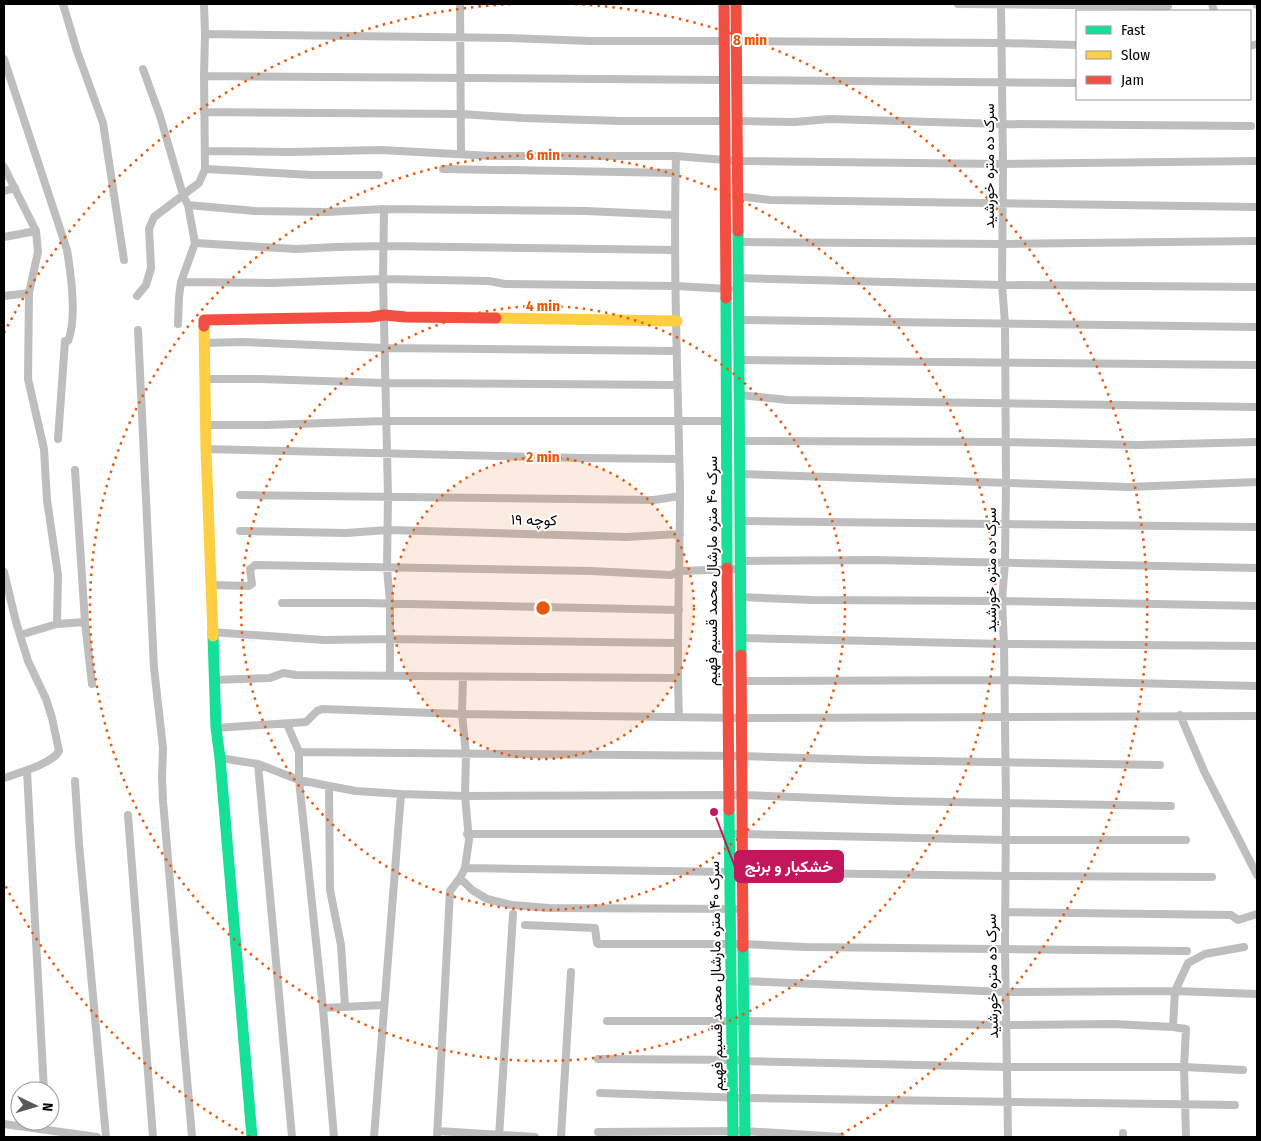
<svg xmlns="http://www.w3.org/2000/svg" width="1261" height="1141" font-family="'Fira Sans Condensed',Vazirmatn,sans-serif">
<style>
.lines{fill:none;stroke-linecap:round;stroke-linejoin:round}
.street{stroke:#bebebe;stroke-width:8}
.fast{stroke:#16e098;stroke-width:11}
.slow{stroke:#ffcf43;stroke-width:11}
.jam{stroke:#f24e42;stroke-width:11}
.ring{fill:none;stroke:#e8590c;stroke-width:2.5;stroke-dasharray:2.5 5}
.labels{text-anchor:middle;stroke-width:4;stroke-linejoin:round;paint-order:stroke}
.street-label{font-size:15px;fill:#000;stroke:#fff}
.centre{fill:#e8590c;stroke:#fff;stroke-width:2.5}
.ring-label{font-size:15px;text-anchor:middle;font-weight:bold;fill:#e8590c;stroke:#fff;stroke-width:4;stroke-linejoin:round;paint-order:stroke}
.leader{fill:none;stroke:#c2185b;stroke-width:2}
.callout-dot{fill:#c2185b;stroke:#fff;stroke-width:2}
.callout{fill:#c2185b;stroke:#c2185b;stroke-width:2}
.callout-label{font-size:16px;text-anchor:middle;font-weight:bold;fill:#fff}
</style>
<rect width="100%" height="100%" fill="#fff"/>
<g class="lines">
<path class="street" d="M63,4L77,51L103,123L124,260
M204,4L205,34L204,76L725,80
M460,4L461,154
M958,4L1168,6
M1001,4L1003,164L1002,285L1005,323L1006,482L1005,562L1002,601L1004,644L1006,803L1005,950L1008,1137
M1212,4L1214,11
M1257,4V5
M205,34L508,38L591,41H724
M736,41L1002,43L1077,45
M1250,46L1257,44
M4,59L67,250C71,274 77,319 68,341H65L58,439
M143,69L160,116L183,195L188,205L195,243L181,282L179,297L178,324
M736,80L1077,83
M204,112L461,114L522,118L621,121H725
M737,121L795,122L829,119L1002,124L1251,126
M205,151L289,152L381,150L492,156H676L737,161L1003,164L1257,161
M676,156C673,268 678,381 680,493C680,568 676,643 679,717
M4,167L36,231L38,252L29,293L28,379L44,449L47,500L58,575L57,624L20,635
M205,169L312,175H379
M443,169L676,173
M4,191L15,188
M737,196L770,200L1257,207
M188,205L255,211L327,212L384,209L586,211L675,215
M384,209L383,279L388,496L387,568L390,603V675
M4,237L36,231
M738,242L1003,244L1257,241
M195,243L296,249L336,247L385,246L675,250
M738,278L1002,285L1257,287
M181,282L270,283L383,279L489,281L505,284L676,286L729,289
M4,296L29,293
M137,296L146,285L151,268L149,229L154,217L199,183L205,169L204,76
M738,320L1257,327
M138,330L154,668L163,748L162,778L163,801L192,1137
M205,343L242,342L385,348L677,351
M739,360L1257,365
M206,379H260L385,383L677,385
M739,395L788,400L1257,407
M206,425H266L385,421H727
M739,441L1005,442L1138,445L1257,442
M206,449L580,458L679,459
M75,470L85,622L92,684
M739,474L1129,487L1257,482
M240,495L654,500L680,496
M740,521L1257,527
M240,531L346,533L388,530L626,537L680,534
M740,561L874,560L1257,568
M4,572L16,622L28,661L46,699L52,718L59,751C52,764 18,773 4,778
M211,585L249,586L252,584L250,569L255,565L591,571L671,575L680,571L740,569
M740,597L812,600L1002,601L1257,606
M282,603H365L679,610
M57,624L85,622
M211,632L324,640L390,639L678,643
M741,638L1004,644L1257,646
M213,680L270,678L283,673L296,675L677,678
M741,681L1005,680L1257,686
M1180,715L1204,771L1257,875
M287,724L299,752V780L323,1008L334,1137
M216,728L306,722L317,711L322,709L462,714L741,718L1257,716
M299,752L742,756L869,760L1160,765
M220,758L258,764L299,780L329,786L356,791L401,794L465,796L742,795L896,801L1171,806
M258,764L292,1137
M27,771L44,1091
M75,781L79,844L106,1137
M329,786L330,890L341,945L345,1006
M128,815L153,1137
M467,834H742L1005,840H1186
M465,868L1006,876L1212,877
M460,878L472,890L487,899L512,905L549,908L743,909
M1005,912L1231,915L1238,920L1257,914
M525,925L595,928L597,943L598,944H743L806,947L1187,951
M743,981L1006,992L1175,991L1257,994
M323,1008L384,1005
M607,1021H744L1006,1025L1113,1024L1173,1027
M598,1059L744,1060
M744,1061L1008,1067H1184L1243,1070
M600,1093L744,1098L1235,1105
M4,1124L97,1137
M438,1131L535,1137
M598,1132L745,1131L841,1137
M1123,1133V1137
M374,1137L401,794
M437,1137L450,891L460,878L465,868L469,840L465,796L466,754L462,714L463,677
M499,1137L513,914
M561,1137L571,972
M1186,1137L1184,1067L1186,1029L1173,1027L1175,991L1188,963L1205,954L1244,947"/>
<path class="fast" d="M738,231L741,655
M726,298L727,568
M213,636L216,728L220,758L252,1137
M729,810L733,1137
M743,947L745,1137"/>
<path class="slow" d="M496,318L677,321
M204,326L206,449L213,636"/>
<path class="jam" d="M724,4L726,298
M736,4L738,231
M204,326V320L371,317L384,315L406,317L496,318
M727,568L729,810
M741,655L743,947"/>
</g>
<circle cx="543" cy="608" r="151" fill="#e8590c" fill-opacity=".12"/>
<g class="ring">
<circle cx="543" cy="608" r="151"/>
<circle cx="543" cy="608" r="302"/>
<circle cx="543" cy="608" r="453"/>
<path d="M250 1137A605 605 0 0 1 4 883M4 333A605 605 0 0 1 511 4M575 4A605 605 0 0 1 836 1137"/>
</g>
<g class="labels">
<g class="street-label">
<text transform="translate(989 166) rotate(-90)" y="5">سرک ده متره خورشید</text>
<text transform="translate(534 520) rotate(1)" y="5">کوچه ۱۹</text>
<text transform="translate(991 570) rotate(-90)" y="5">سرک ده متره خورشید</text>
<text transform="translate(712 571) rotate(-90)" y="5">سرک ۴۰ متره مارشال محمد قسیم فهیم</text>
<text transform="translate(716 976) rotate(-91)" y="5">سرک ۴۰ متره مارشال محمد قسیم فهیم</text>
<text transform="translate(992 976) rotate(-91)" y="5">سرک ده متره خورشید</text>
</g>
</g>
<circle cx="543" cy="608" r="8" class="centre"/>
<g class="ring-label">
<text x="750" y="45">8 min</text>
<text x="543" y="160">6 min</text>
<text x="543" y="311">4 min</text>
<text x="543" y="462">2 min</text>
</g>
<path class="leader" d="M714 812L735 867"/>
<circle class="callout-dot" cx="714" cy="812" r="5"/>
<rect class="callout" x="735" y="851" width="108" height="31" rx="5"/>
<g class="callout-label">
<text x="789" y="872">خشکبار و برنج</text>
</g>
<rect width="1261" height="1141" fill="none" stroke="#000000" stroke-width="10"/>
<rect x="1076" y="10" width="175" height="90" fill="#ffffff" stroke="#999999"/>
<rect x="1086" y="26" width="25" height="8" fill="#16e098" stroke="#999999"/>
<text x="1121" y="35" font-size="15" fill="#000000">Fast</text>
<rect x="1086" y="51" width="25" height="8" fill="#ffcf43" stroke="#999999"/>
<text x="1121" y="60" font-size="15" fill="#000000">Slow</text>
<rect x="1086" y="76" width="25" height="8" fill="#f24e42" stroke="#999999"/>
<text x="1121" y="85" font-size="15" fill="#000000">Jam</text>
<g transform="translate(35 1106) rotate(95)"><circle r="24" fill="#ffffff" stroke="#999999"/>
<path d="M0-4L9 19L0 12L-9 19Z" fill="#595959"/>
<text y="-8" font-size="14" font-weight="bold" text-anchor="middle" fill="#000000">N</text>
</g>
</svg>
